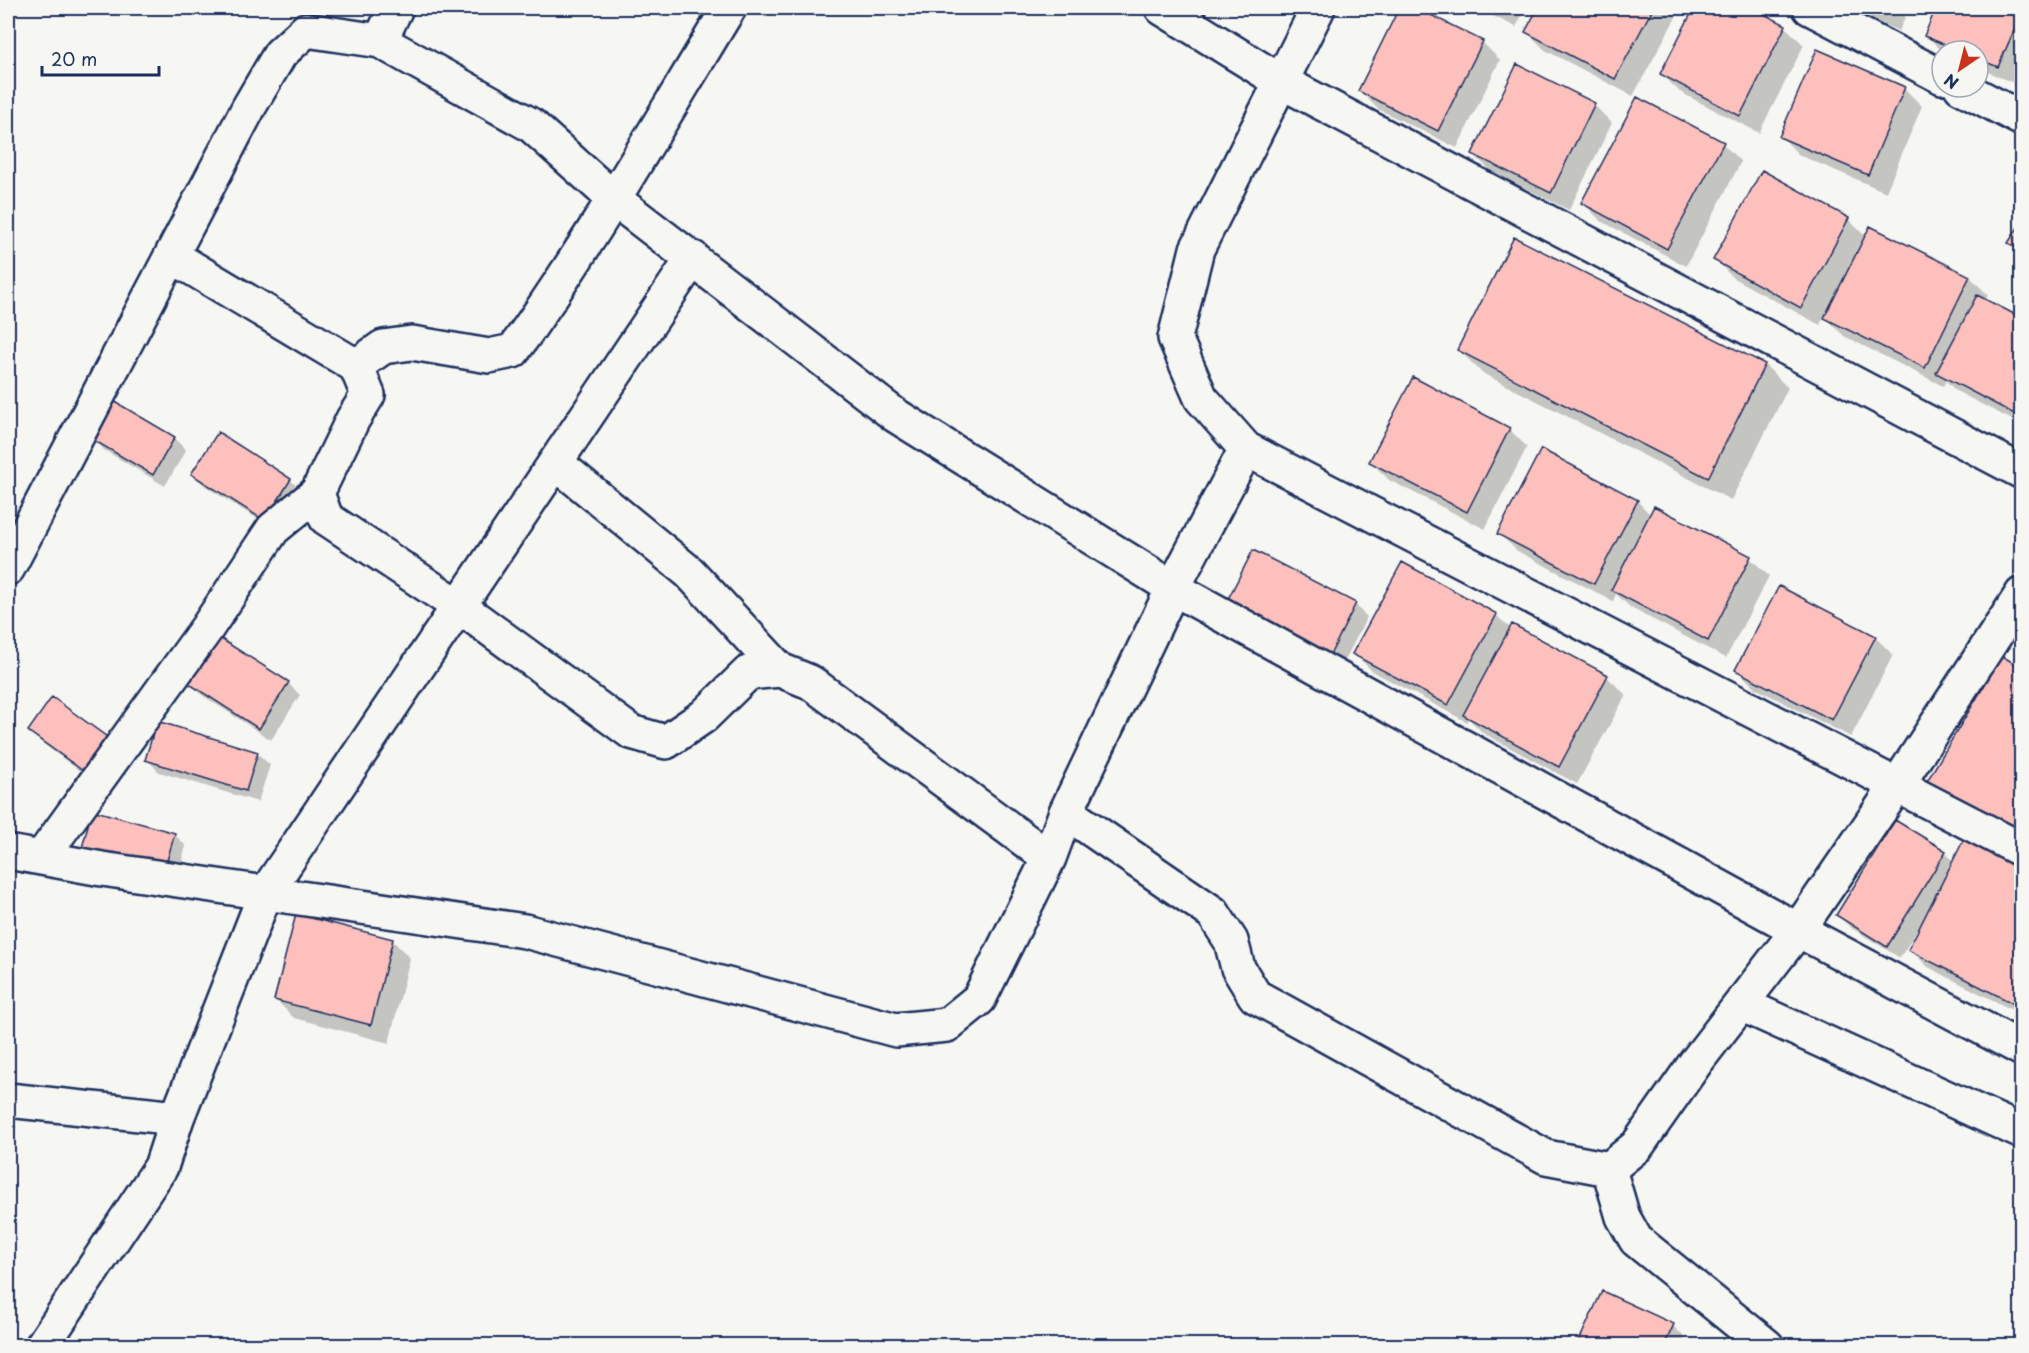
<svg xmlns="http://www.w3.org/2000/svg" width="2029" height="1353" font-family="'Playpen Sans',sans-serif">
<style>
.shadow{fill:#0003}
.building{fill:#fdc0bc;stroke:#1b2f5e;stroke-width:1.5}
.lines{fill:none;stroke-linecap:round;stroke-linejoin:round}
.minor-casing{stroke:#1b2f5e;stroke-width:38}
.minor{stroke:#f6f6f2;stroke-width:33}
</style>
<rect width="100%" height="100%" fill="#f6f6f2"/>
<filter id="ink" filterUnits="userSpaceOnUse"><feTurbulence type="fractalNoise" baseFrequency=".0167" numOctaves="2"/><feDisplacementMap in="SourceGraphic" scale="12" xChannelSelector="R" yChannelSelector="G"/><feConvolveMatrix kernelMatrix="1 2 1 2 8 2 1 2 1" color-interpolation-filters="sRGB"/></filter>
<g filter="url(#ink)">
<path class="shadow" d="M1401,8H1413L1482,42L1500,60L1457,148L1378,109L1360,91Z
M1476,8H1526L1516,27Z
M1540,8H1681L1633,96L1545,50L1527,32Z
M1695,8H1748L1785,27L1804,45L1759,133L1680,92L1661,74Z
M1844,8H1909L1899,31Z
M1938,8H2022V72L2016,84L1978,68V51H1942L1926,35Z
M1517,66L1594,105L1612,123L1569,210L1492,172L1473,154Z
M1904,88L1922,106L1886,192L1799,155L1781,136Z
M1638,99L1723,144L1741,162L1686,266L1601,221L1583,203Z
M1762,172L1849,220L1866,237L1870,228L1970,277L1988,295L1985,301L2022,320V425L1956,391L1946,381L1943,386L1844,336L1824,316L1820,325L1733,278L1715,259Z
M1515,239L1765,365L1788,388L1731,500L1482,373L1459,350Z
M1509,429L1527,447L1485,529L1389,480L1371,462Z
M218,434L290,480L303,492L278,532L205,486L193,474Z
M92,437L174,438L186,450L165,486L104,450Z
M1637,501L1651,515L1655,508L1750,558L1769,576L1726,658L1631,608L1616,594L1613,601L1517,551L1499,533Z
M1355,604L1367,617L1342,666L1240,615Z
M1496,615L1511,629L1513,626L1607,677L1626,695L1577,784L1483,733L1469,719L1467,722L1372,671L1354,653Z
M1875,637L1893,655L1851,737L1755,688L1737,670Z
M190,683H288L300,695L271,740L202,695Z
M52,700L102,787L42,743L30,731Z
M257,753L270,765L258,802L159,772L147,759Z
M174,834L186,846L176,882L96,860L84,847Z
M1945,852L1954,862L2022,868V1015L1928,967L1910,949L1923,924L1921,923L1900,958L1850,927L1838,915Z
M392,940L410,958L389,1043L294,1018L276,1000Z
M1673,1326L1685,1338L1681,1346H1582Z"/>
<path class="building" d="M1399,8H1417L1483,41L1438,131L1358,91Z
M1538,8H1653L1615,79L1525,32Z
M1694,8H1752L1786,25L1740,116L1660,74Z
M1936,8H2022V12L1998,67L1978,59V51H1960L1924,36Z
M1817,49L1905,87L1868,175L1779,137Z
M1517,64L1595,103L1551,193L1472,154Z
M1637,97L1724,142L1667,249L1581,203Z
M1762,170L1849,218L1801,308L1713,260Z
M2022,221V251L2008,243Z
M1870,226L1970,276L1925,368L1824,318Z
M1514,237L1765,364L1708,478L1457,350Z
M1977,295L2022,318V418L1936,373Z
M1413,377L1510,428L1467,512L1369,462Z
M112,400L175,437L153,475L90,438Z
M218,432L291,479L265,521L191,474Z
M1541,449L1638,500L1594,584L1497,534Z
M1654,506L1751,556L1708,641L1611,590Z
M1253,550L1356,603L1330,655L1226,603Z
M1402,562L1497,614L1448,705L1352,654Z
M1779,586L1876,636L1832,720L1735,670Z
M1512,624L1608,675L1559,767L1463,715Z
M218,637L289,682L259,729L188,683Z
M2002,656L2022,668V839L1927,781Z
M52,697L114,742L90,776L28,731Z
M157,721L258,752L246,791L145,760Z
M92,810L175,833L164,871L82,848Z
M1895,820L1946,851L1887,947L1836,915Z
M1965,837L2022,866V1008L1908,950Z
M296,914L393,939L371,1025L274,1000Z
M1602,1291L1674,1324L1665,1344L1668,1346H1582L1578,1343Z"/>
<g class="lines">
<defs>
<path id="minor" d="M1162,8L1280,81L2022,472
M1318,8L1197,249L1175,338L1201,398L1246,449L2022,850
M1810,8L1942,77
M380,41L396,8
M1961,87L2022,119
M172,256L356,366L368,395L353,419L317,493L326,518L460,607L631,732L666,742L704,716L748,673L780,670L810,682L1049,858
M356,366L383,347L412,343L489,356L513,351C592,241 659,123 729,8
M556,463L690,573L780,670
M8,568L249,107L280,54L306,30L380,41L531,125L614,199L895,415L1173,588L1798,930L2022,1049
M1066,812L1213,913L1231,941L1238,968L1255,996L1546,1157L1609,1169L1637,1146L1696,1062L1798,930L1896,787L2022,594
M8,852L102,869L525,931L896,1030L947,1025L979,999L1049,858L1066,812L1173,588L1246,449
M41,858L207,628L273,529L317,493
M1741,1004L2022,1132
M8,1100L177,1118
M1609,1169L1623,1217L1636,1240L1767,1346
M42,1346L161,1167L177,1118L265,894L693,258"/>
</defs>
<use href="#minor" class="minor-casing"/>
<use href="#minor" class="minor"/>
</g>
</g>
<rect width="2029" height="1353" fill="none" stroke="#f6f6f2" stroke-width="30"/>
<rect x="15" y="15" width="1999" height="1323" fill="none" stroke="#1b2f5e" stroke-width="2" filter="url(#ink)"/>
<g transform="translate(1960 69) rotate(215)"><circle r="28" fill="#f6f6f2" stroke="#9ea6b7" stroke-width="1.5"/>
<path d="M0-4.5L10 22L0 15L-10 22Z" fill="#c8321e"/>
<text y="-9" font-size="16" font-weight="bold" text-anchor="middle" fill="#1b2f5e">N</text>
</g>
<path d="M42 66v9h117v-9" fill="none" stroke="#1b2f5e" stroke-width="3"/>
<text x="51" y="66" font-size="18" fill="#1b2f5e" stroke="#f6f6f2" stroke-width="4.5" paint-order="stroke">20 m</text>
</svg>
